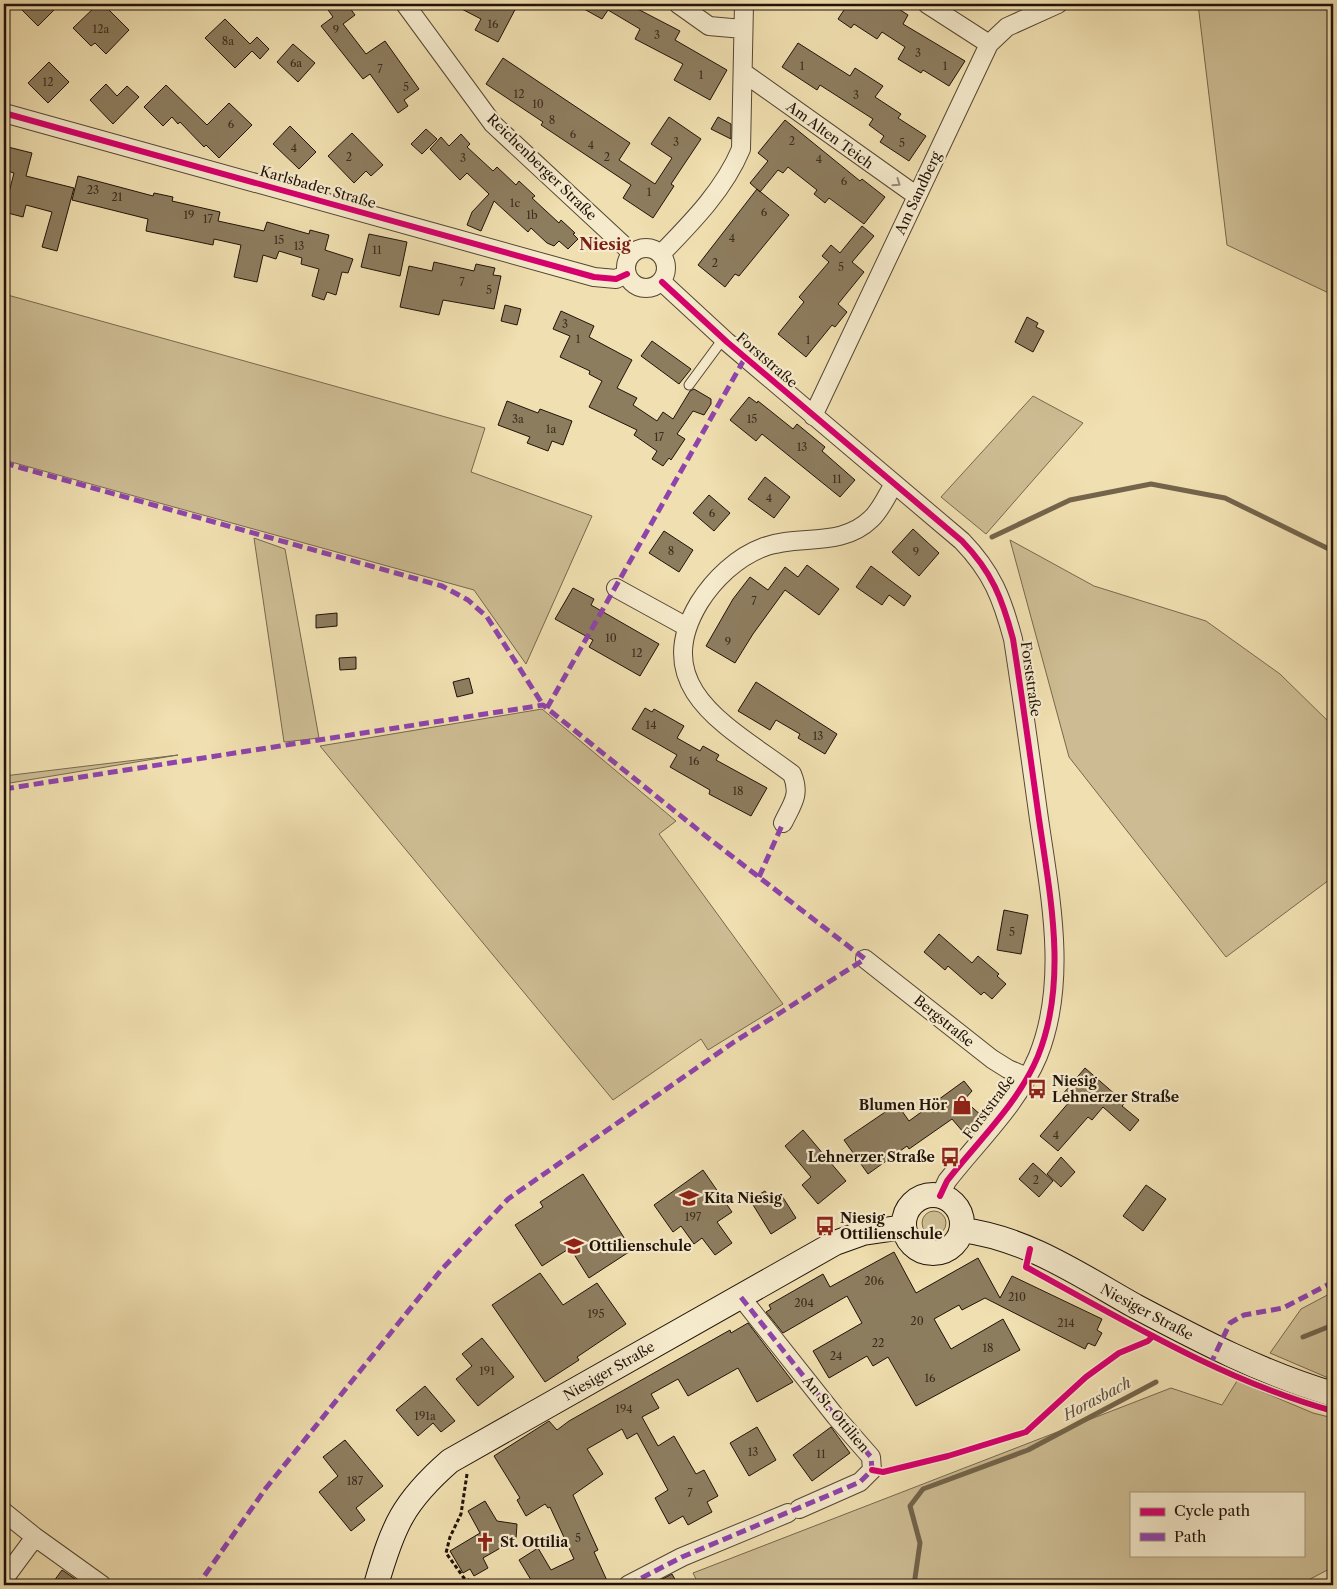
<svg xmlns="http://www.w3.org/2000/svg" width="1337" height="1589" font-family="'Libre Caslon Text',serif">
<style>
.green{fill:#cdbc93;stroke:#77684e;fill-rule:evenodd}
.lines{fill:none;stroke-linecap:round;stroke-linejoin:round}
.stream{stroke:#73644b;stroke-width:5}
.building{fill:#8d7d5f;stroke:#211308}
.lane-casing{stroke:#554632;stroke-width:11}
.street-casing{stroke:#554632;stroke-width:20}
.secondary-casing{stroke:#211308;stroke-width:26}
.path{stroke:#211308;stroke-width:3;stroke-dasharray:4 2.5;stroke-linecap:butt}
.lane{stroke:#f5eacc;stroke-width:9}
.street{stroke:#f5eacc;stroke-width:18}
.secondary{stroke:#f5eacc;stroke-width:24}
.quiet{stroke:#8e44ad;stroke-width:5;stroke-dasharray:10 5;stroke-linecap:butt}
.cycleway-casing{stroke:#f5eacc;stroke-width:9}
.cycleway{stroke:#d6006c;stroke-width:6}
.oneway{stroke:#968974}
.labels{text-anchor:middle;stroke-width:4.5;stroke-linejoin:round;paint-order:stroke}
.number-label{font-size:11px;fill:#3c2e1e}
.street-label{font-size:14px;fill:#211308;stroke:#f5eacc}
.poi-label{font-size:14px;font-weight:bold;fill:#211308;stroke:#f5eacc;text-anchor:start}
.water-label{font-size:15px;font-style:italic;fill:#5f503a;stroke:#f5eacc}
.quarter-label{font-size:16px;font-weight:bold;fill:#7a1f14;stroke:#f5eacc}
</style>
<rect width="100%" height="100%" fill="#f0dfb0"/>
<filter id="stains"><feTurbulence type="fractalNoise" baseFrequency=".004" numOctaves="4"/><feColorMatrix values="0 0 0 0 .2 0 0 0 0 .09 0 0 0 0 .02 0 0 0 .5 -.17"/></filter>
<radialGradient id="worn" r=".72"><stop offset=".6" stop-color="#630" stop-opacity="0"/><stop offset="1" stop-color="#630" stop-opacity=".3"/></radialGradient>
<path class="green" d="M1198,4H1333V295L1227,245Z
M4,294L485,428L471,472L592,516L526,664L474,590L4,460Z
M1033,396L1083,423L986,534L941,497Z
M254,538L285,549L319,738L284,742Z
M1010,540L1094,586L1206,621L1280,674L1333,726V877L1226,957L1069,757Z
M542,709L676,821L659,834L783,1004L708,1050L701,1039L613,1100L320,746Z
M178,755L4,784V776Z
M922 1223a12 12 0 1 1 24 0a12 12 0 1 1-24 0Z
M1333,1292V1380L1270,1353L1301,1309Z
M1237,1381L1313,1413L1333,1418V1567L1299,1585H699L693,1573L1171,1388L1222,1405ZM1131,1493H1303V1555H1131Z"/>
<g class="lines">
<path class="stream" d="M992,537L1070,500L1151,484L1225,498L1333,551
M1303,1337L1333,1325
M914,1585L920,1543L910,1506L923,1489L1028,1450L1156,1382"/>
</g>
<path class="building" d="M16,4H60L38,26Z
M98,4H103L129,30L106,54L95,43L91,46L73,28Z
M324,4H347L355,15L343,24L366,54L385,41L419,89L404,100L408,106L398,113L370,74L363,79L321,26L333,17Z
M452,4H518L498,42L475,30L481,19Z
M575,4H628L680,31L675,40L727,70L710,100L674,80L683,64L635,39L640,29L608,10L602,19Z
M848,4H891L908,15L903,24L965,61L949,86L923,70L921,73L898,59L905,47L882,32L877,39L854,24L851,28L838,19Z
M225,19L250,44L257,37L269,49L260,59L252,51L235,68L205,38Z
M798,43L850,76L855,68L883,86L875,97L901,114L898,118L926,136L909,161L880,142L884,136L869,125L873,119L820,85L817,90L782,67Z
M293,44L315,63L298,82L277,62Z
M503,58L630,143L619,160L655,184L672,158L651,144L669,117L701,139L671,184L674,186L653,218L623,198L631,185L541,125L543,122L486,84Z
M49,62L69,82L48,103L28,83Z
M106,84L117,96L127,86L139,97L113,124L90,100Z
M166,85L207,125L229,103L252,125L219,158L206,145L204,147L180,122L178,124L172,117L163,126L144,107Z
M718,117L731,124V139L711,129Z
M785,120L860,181L862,179L885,197L864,224L829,198L825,203L814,194L817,190L788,167L783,173L778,170L760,192L750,183L768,161L758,153Z
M290,126L316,152L299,169L273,144Z
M426,129L437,139L422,154L411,144Z
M352,133L383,165L371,176L366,171L354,183L328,156Z
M461,134L470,144L467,147L493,171L497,167L516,185L519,181L535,196L532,198L559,223L561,220L575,233L573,234L578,239L568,249L559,241L554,246L547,243L531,228L528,232L494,201L481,231L467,225L472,212L489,194L467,173L460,180L430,149L441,137L449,146Z
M4,146L32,153L26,176L74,188L57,251L42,247L52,212L26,205L23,217L4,212L14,173L4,170Z
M78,176L153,196L154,193L173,197L172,201L220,212L218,221L264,231L267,222L309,234L310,230L329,235L325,250L353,259L348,273L342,272L336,295L327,292L324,300L312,296L319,269L301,264L302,258L279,251L276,259L263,255L257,282L234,277L241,245L214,239L213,245L146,231L148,219L72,200Z
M757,189L789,215L739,276L735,274L725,287L698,265Z
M862,226L874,236L852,262L864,272L838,304L847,312L835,327L832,325L806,357L778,334L804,302L799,297L829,262L822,256L831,245L840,253Z
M369,234L407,242L400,276L361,267Z
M434,262L474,271L476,264L495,268L493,275L501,276L494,309L443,300L439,315L400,307L409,266L432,271Z
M505,305L521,309L517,325L501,321Z
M561,311L594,326L589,337L632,360L617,388L637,398L633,405L657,421L663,412L673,419L690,391L694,389L711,399V404L704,415L693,411L677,434L685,439L671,460L669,458L663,466L652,459L657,451L634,435L637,430L589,407L602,381L589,374L590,371L560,357L570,336L553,329Z
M1027,317L1038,323L1036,327L1044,331L1033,352L1015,342Z
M652,341L691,369L679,384L641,356Z
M749,397L757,403L758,401L793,429L797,424L825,447L822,451L855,480L840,497L762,434L756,441L730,420Z
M507,401L538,413L540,409L572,421L563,445L552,441L548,451L527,443L530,437L498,425Z
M765,477L790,497L774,518L748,499Z
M709,495L730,513L714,531L693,513Z
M913,529L939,553L919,576L892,552Z
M664,531L693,550L679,572L649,553Z
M807,565L839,589L819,615L785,590L753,634L735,663L706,646L733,599L750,577L768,590L785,567L798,577Z
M871,566L911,596L904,606L889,595L882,605L856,587Z
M573,588L594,599L591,605L659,644L640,676L589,647L593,640L555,619Z
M337,613V626L316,628V615Z
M356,657V669L340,670L339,658Z
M469,678L473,693L457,697L453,682Z
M756,682L837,734L825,754L798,738L800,734L776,720L770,730L738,711Z
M645,708L652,712L654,709L684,726L677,738L700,751L703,746L719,755L716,760L767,788L751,816L709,794L710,790L670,767L677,755L632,729Z
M1004,910L1028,915L1021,954L997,950Z
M939,934L972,963L978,956L999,974L997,976L1006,984L992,999L984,992L981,995L948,966L945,970L924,952Z
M1085,1068L1125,1103L1122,1106L1139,1120L1130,1131L1103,1107L1092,1120L1088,1117L1058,1151L1040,1136L1070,1101L1062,1095Z
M964,1081L972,1091L964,1100L983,1117L964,1133L952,1119L909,1149L907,1146L868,1174L844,1140L897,1104L909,1121Z
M803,1130L846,1181L818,1204L802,1185L811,1177L785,1146Z
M1061,1157L1075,1172L1061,1187L1047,1174Z
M1033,1163L1053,1181L1039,1197L1019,1179Z
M703,1170L732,1212L717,1222L732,1243L715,1255L702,1238L694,1244L681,1226L673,1232L654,1205Z
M583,1174L632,1250L589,1278L570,1248L542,1266L515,1225L543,1207L540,1202Z
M1146,1185L1166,1199L1143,1231L1123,1216Z
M765,1191L772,1202L782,1196L796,1218L771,1234L750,1200Z
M894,1252L916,1293L978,1258L1000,1298L1012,1276L1102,1319L1097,1330L1102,1333L1095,1346L1088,1343L1085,1349L985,1298L962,1310L959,1305L934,1319L951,1349L1003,1319L1020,1350L916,1406L888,1357L873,1366L867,1356L829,1378L813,1351L862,1323L847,1296L783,1333L766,1312L771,1309L769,1305L823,1274L830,1287Z
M540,1273L563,1305L597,1283L626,1324L577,1357L579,1360L545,1382L492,1305Z
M748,1323L793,1382L757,1402L738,1368L688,1396L678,1379L651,1394L659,1408L642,1417L658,1446L674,1436L696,1474L704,1470L718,1496L707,1502L712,1512L688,1525L683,1516L669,1524L655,1498L668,1490L637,1433L627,1439L622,1429L587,1449L603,1474L573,1495L598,1550L594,1552L609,1585H534L519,1560L538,1548L551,1570L574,1559L550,1507L548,1508L545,1504L526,1516L517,1500L520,1498L494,1456L549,1421L557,1430L569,1421L730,1330L731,1333Z
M482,1338L514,1377L478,1406L456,1379L472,1366L462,1354Z
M425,1386L455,1421L441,1432L433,1423L418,1436L396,1410Z
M757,1427L776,1460L749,1476L730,1443Z
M831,1427L850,1453L812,1481L793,1455Z
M345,1440L383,1486L356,1508L365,1520L351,1531L319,1492L338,1476L323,1457Z
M485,1501L497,1521L517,1524L516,1539L483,1558L488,1568L474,1576L470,1569L463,1573L450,1551L480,1533L468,1511Z
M62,1570L84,1585H51Z
M672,1574L678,1585H651Z"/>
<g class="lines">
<defs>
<path id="lane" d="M689,385L723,339"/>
<path id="street" d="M405,4L493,124L632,253
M678,4L709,26L743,29
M927,4L989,44
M744,73L917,196
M4,113L594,277L616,279L627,274
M626 268a20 20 0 1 1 40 0a20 20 0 1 1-40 0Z
M661,254C691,223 724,190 741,149L744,4
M662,282L727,342L962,541C992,572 1002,598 1013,639C1022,696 1030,754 1038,812C1049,891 1069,979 1038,1056C1018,1104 978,1141 947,1181L940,1196
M813,416L989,44L1007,27L1058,4
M616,588L687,627
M783,823C792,804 801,795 792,774C733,729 647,690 699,603C714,579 737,557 764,547C800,534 841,548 871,519C881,510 887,495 894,484
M865,959L992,1059L1008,1069L1027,1077
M740,1296L836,1417L871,1457L872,1470L860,1482L799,1509
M4,1512L35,1537L102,1585
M4,1579L35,1537
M628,1585L682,1557L788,1513"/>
<path id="secondary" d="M904 1224a29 29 0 1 1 58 0a29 29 0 1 1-58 0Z
M962,1230C1026,1238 1080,1275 1135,1306C1199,1340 1264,1374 1333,1394
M376,1585C393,1526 403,1502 450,1461L835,1243L863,1233L904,1227"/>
</defs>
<use href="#lane" class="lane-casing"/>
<use href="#street" class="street-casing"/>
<use href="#secondary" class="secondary-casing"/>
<path class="path" d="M467,1474L461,1514L450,1537L446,1553L464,1578L478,1585"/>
<use href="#lane" class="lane"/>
<use href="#street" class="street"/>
<use href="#secondary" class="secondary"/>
<path class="quiet" d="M4,463L442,586L468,600L487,617L543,705
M547,708L745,358
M4,789L543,705L707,837L865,959L734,1042L508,1199L442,1269L266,1488L198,1585
M759,877L783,823
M1210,1365L1230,1323L1244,1315L1283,1308L1333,1282
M628,1585L682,1557L860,1482L872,1470L871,1457L836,1417L740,1296"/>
<defs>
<path id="cycleway" d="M4,113L594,277L616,279L627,274
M662,282L727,342L962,541C992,572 1002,598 1013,639C1022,696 1030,754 1038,812C1049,891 1069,979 1038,1056C1018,1104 978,1141 947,1181L940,1196
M1030,1249L1026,1267C1125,1321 1224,1381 1333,1411
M872,1470L883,1472L948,1456L1026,1432L1086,1377L1119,1353L1148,1341L1153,1336"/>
</defs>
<use href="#cycleway" class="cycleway-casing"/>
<use href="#cycleway" class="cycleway"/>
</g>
<defs><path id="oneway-chevron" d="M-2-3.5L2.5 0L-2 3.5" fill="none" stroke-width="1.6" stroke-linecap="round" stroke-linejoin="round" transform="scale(1.25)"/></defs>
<use class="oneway" href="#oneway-chevron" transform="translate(897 183) rotate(35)"/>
<defs>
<symbol id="bus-bare" viewBox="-9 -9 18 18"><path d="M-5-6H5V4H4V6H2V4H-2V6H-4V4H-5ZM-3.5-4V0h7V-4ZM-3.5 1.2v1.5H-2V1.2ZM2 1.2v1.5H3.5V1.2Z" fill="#8f2418" stroke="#f5eacc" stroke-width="2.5" paint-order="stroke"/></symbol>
<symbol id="shop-bare" viewBox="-9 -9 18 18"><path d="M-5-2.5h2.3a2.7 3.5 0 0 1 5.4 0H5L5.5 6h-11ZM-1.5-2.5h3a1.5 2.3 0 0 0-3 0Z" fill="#8f2418" stroke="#f5eacc" stroke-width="2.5" paint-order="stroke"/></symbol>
<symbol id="school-bare" viewBox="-9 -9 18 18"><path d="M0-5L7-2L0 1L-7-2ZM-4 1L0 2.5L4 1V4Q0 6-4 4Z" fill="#8f2418" stroke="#f5eacc" stroke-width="2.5" paint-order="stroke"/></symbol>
<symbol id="church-bare" viewBox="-9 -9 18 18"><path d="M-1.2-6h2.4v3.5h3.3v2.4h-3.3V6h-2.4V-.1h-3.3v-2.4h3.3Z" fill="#8f2418" stroke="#f5eacc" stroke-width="2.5" paint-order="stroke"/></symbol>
</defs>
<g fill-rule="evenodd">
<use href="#bus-bare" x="1023" y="1075" width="28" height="28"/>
<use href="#shop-bare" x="948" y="1091" width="28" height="28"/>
<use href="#bus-bare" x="936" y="1143" width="28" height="28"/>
<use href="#school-bare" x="675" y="1184" width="28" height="28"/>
<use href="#bus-bare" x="811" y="1212" width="28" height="28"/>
<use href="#school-bare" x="560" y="1232" width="28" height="28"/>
<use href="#church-bare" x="471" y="1528" width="28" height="28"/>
</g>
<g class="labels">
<g class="number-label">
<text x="493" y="28">16</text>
<text x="101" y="33">12a</text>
<text x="336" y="34">9</text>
<text x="657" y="39">3</text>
<text x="228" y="45">8a</text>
<text x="918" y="57">3</text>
<text x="296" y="67">6a</text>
<text x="802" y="70">1</text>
<text x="945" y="70">1</text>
<text x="380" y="73">7</text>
<text x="701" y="79">1</text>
<text x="48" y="86">12</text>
<text x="406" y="91">5</text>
<text x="519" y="98">12</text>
<text x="856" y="99">3</text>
<text x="538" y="108">10</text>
<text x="552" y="124">8</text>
<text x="231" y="128">6</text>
<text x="573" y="138">6</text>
<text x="792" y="145">2</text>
<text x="676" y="146">3</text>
<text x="902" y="147">5</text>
<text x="591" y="149">4</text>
<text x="294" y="152">4</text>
<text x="349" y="161">2</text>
<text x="607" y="161">2</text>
<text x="463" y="162">3</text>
<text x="819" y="163">4</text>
<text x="844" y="185">6</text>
<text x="93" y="194">23</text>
<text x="649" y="196">1</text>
<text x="117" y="201">21</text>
<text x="515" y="207">1c</text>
<text x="764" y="216">6</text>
<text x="189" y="219">19</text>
<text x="532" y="219">1b</text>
<text x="208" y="223">17</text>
<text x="732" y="242">4</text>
<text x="279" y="244">15</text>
<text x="299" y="250">13</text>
<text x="377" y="254">11</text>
<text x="715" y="267">2</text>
<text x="841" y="271">5</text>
<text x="462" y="286">7</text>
<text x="489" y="294">5</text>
<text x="565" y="328">3</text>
<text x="578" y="343">1</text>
<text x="808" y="344">1</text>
<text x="518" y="423">3a</text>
<text x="752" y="423">15</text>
<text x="551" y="433">1a</text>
<text x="659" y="441">17</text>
<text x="802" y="451">13</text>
<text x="837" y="483">11</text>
<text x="769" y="502">4</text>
<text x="712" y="517">6</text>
<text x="671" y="555">8</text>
<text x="916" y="556">9</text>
<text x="754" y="605">7</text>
<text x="611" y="642">10</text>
<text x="728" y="646">9</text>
<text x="637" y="657">12</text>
<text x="651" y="729">14</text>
<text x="818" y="740">13</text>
<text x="694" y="765">16</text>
<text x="738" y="795">18</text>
<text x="1012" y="936">5</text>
<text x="1056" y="1139">4</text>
<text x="1036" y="1184">2</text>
<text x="693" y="1221">197</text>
<text x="874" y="1285">206</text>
<text x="1017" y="1301">210</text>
<text x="804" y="1307">204</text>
<text x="596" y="1318">195</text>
<text x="917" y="1325">20</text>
<text x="1066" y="1327">214</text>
<text x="878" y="1347">22</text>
<text x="988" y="1352">18</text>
<text x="836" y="1360">24</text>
<text x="487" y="1375">191</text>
<text x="930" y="1382">16</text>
<text x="624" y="1413">194</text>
<text x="425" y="1420">191a</text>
<text x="753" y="1456">13</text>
<text x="821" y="1458">11</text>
<text x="355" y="1485">187</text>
<text x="690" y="1497">7</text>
<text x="578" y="1542">5</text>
</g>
<g class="street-label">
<text transform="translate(830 135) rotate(36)" y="5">Am Alten Teich</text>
<text transform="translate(542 167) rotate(44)" y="5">Reichenberger Straße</text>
<text transform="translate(318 187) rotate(16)" y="5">Karlsbader Straße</text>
<text transform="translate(918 193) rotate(-65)" y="5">Am Sandberg</text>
<text transform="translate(767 360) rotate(41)" y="5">Forststraße</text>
<text transform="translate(1031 679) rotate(82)" y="5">Forststraße</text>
<text transform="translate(944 1021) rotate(39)" y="5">Bergstraße</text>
<text transform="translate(989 1107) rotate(-53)" y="5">Forststraße</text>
<text transform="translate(1147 1312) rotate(28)" y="5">Niesiger Straße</text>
<text transform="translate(609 1371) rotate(-30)" y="5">Niesiger Straße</text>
<text transform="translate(836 1414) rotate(50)" y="5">An St. Ottilien</text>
</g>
<g class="poi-label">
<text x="1052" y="1086">Niesig<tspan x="1052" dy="16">Lehnerzer Straße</tspan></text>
<text x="947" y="1110" text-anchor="end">Blumen Hör</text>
<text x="935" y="1162" text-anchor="end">Lehnerzer Straße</text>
<text x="704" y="1203">Kita Niesig</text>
<text x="840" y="1223">Niesig<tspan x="840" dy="16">Ottilienschule</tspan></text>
<text x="589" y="1251">Ottilienschule</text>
<text x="500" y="1547">St. Ottilia</text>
</g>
<g class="water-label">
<text transform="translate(1097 1399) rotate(-28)" y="5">Horasbach</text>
</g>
<g class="quarter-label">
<text x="605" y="250">Niesig</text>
</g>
</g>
<rect width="1337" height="1589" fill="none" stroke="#f0dfb0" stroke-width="20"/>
<rect x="5" y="5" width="1327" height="1579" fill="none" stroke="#211308" stroke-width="2.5"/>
<rect x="10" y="10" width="1317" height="1569" fill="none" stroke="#211308"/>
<rect x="1130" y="1492" width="175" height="65" fill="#f5eacc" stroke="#a0947e"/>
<rect x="1140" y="1508" width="25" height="8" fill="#d6006c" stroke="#a0947e"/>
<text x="1174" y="1516" font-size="15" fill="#211308">Cycle path</text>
<rect x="1140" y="1533" width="25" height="8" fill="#8e44ad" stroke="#a0947e"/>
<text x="1174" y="1542" font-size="15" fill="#211308">Path</text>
<rect width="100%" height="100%" filter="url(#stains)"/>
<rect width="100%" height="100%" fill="url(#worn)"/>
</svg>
